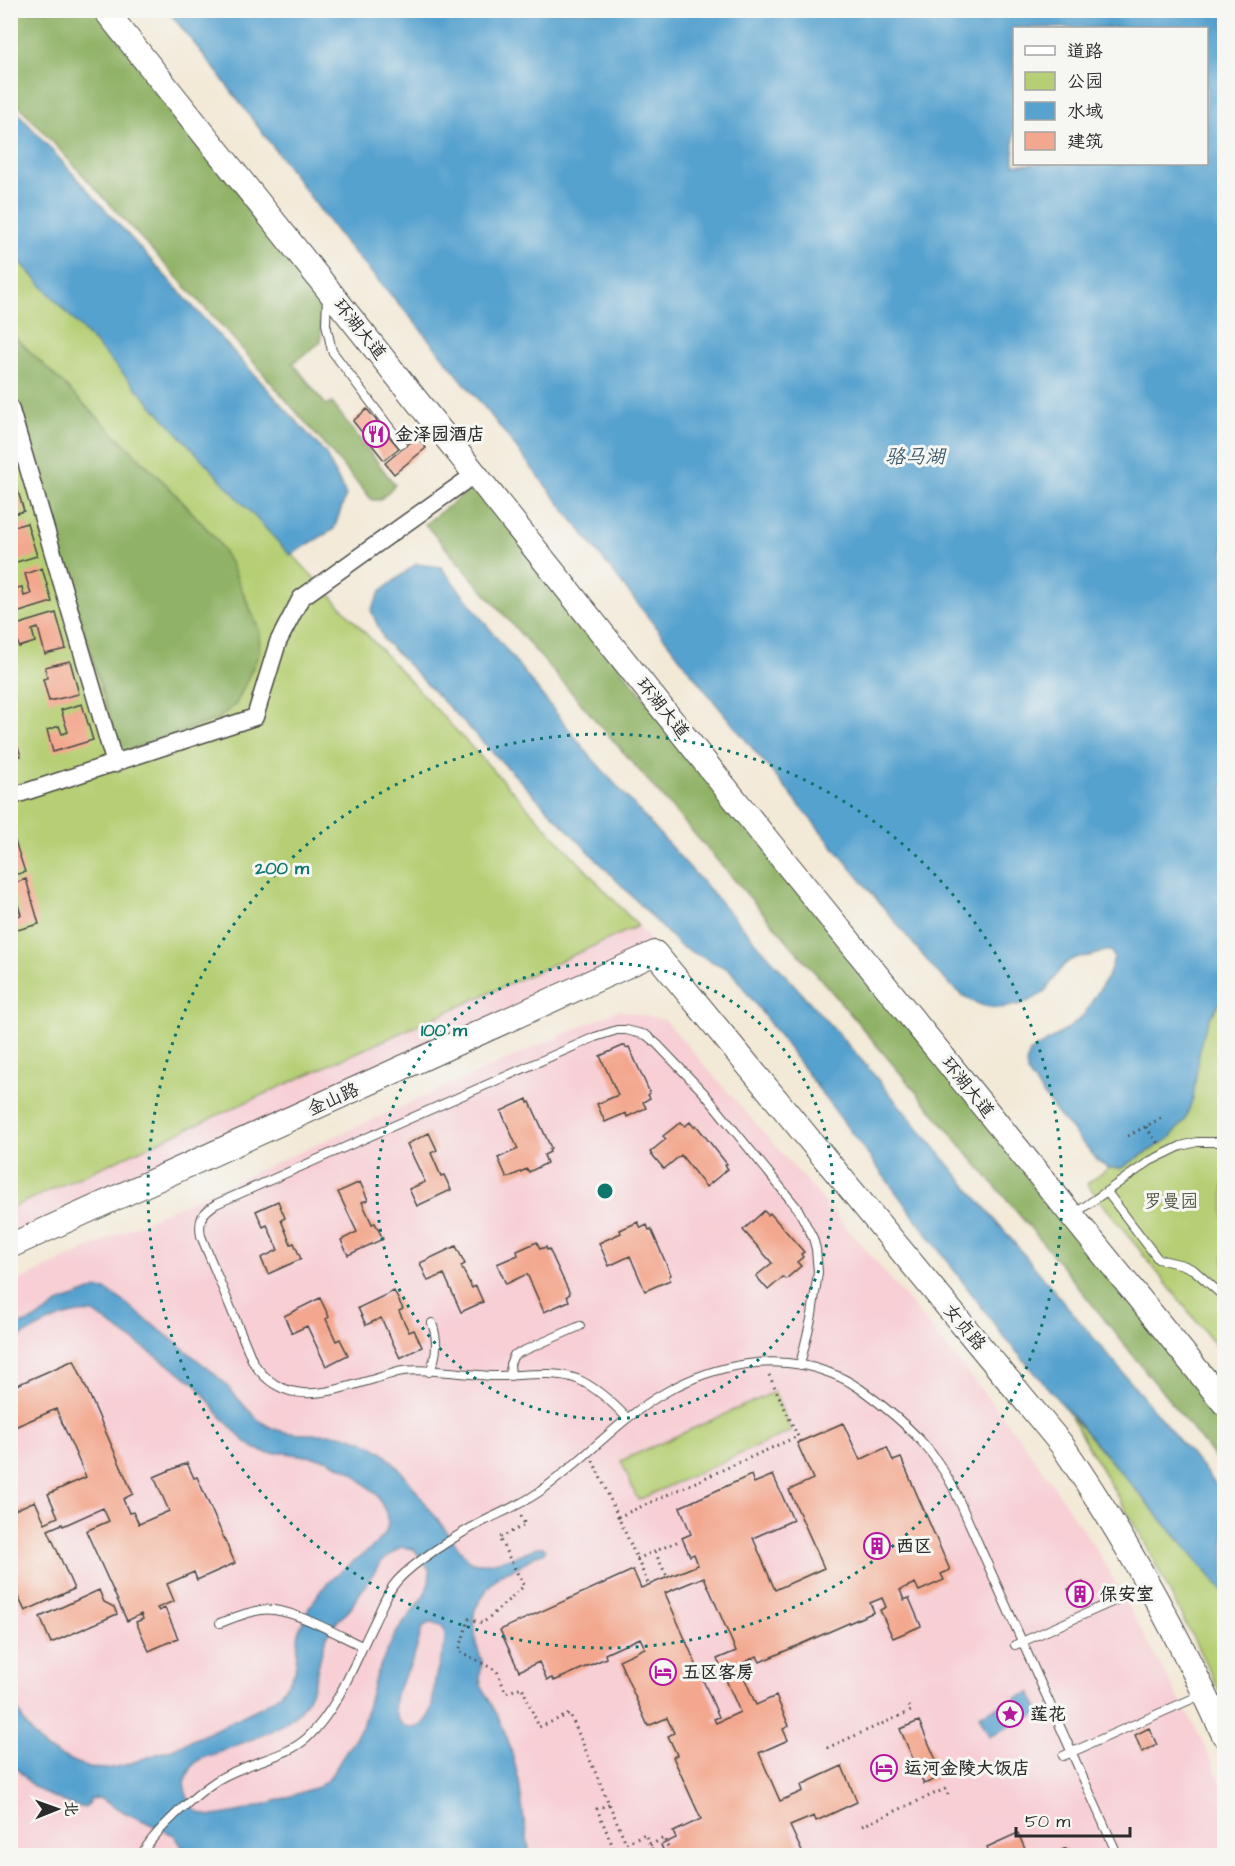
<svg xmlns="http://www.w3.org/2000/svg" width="1235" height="1866" font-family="'Architects Daughter','LXGW WenKai TC',sans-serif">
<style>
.built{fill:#f7cfd5}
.green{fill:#b6cf75;stroke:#707d50;stroke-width:1.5}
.forest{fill:#90b266;stroke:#5e6e48;stroke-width:1.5}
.water{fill:#57a2cf;stroke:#41667d;stroke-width:1.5;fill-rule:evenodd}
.building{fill:#f3a78e;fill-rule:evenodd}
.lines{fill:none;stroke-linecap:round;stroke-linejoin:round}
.lane-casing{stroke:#494845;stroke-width:10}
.street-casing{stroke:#494845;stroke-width:19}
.secondary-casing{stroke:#494845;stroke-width:26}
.path{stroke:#494845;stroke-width:3;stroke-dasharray:1.5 4.5;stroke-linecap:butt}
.lane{stroke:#fff;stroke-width:8}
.street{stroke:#fff;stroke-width:16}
.secondary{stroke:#fff;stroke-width:24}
.ring{fill:none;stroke:#0f766e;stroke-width:3;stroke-dasharray:3 6}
.labels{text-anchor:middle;stroke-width:6;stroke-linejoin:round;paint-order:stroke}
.street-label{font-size:18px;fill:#2b2b2b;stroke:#f6f6f2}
.poi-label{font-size:18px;font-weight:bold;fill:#2b2b2b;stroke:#f6f6f2;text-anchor:start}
.park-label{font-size:18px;fill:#4e543e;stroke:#f6f6f2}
.water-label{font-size:20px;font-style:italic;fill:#3d5b6d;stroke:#f6f6f2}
.centre{fill:#0f766e;stroke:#f6f6f2;stroke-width:3}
.ring-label{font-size:18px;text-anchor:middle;font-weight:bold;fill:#0f766e;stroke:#f6f6f2;stroke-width:6;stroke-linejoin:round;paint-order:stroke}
</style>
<rect width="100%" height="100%" fill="#f6f6f2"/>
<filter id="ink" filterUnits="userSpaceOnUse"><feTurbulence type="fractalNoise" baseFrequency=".0167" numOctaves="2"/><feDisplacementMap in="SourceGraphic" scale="12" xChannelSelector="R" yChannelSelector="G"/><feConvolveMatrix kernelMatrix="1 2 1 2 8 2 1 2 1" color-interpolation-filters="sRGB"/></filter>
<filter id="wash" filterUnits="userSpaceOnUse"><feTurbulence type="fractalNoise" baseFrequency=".008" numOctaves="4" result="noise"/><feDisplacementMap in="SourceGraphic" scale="24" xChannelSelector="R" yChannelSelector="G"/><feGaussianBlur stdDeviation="1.35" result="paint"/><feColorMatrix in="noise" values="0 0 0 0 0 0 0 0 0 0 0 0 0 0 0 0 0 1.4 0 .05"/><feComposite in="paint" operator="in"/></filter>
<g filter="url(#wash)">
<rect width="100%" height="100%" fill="#f3e9d7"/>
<path class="built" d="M638,926L655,945L11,1238L10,1208Z
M618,1010L665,1020L863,1246L963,1367L1019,1437L1051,1482L1102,1559L1202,1740L1224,1789V1855H11L10,1285L161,1214Z"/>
<path class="green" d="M10,251L638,926L11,1208H10Z
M1224,997V1356L1087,1184L1109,1168H1121L1169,1139L1185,1120L1201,1041L1209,1019Z
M774,1392L791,1431L638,1500L621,1461Z
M1068,1412L1224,1592V1700L1144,1541Z"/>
<path class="forest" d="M10,11H96L320,293L321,342L293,363L326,405L332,403L395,485L380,500H372L230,335L11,97Z
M10,332L171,489L217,540L232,566L260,632L259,654L236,704L218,719L120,753L11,382Z
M474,486L1224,1418V1469L1048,1249L837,998L425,524Z"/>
<path class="water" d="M168,11H1224V997L1209,1019L1201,1041L1193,1098L1185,1120L1169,1139L1159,1145L1121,1168H1109L1098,1161L1057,1113L1028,1074L1026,1064L1030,1052L1066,1030L1083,1016L1109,974L1114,958L1111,951C1104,950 1101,953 1094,955C1088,957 1082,956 1076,958C1061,962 1055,980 1045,991C1037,999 1027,1002 1017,1005C979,1016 959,993 934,969L712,699L489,413L412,319L341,238L214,68ZM1014,28H1206V164H1014Z
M11,105L325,453L346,495L334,529L290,555L11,252Z
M416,564L441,567L590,756L864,1063L1224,1494V1592L1004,1337L730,970L681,947L384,640L371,610L381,591Z
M96,1289L106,1290L123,1301C155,1327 188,1351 219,1378C236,1393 248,1415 268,1426C289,1438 316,1432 339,1435C381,1439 403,1472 425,1503C438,1520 451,1537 463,1554C466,1556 468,1559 471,1561C485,1569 523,1554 537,1547H543L546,1550L543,1553L536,1555L520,1566L501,1574L489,1586L475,1609L474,1616L476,1644L482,1661L480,1677L481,1685L499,1718L511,1749L519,1781L524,1820L530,1855H188L174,1835L122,1811L99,1798L91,1799L85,1808L72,1805L46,1794L33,1786L17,1769L11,1758L10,1693L23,1720L34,1736L46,1749L89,1768L107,1769L125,1765L172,1749L208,1733L263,1706L279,1695L288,1683L295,1671L299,1630L309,1608L321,1590L335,1576L375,1545L385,1534L388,1524L386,1513L377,1495L352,1472L326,1459L285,1453H267L254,1448L242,1439L217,1412L196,1384L94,1313C65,1309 36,1330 11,1341V1328L34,1320L61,1302ZM401,1547L414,1549L429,1569L430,1573L429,1582L424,1596L396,1633L376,1674L362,1727L328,1780L318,1787C294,1794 228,1820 206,1815C191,1812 186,1796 184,1783C187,1776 190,1769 195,1763C200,1757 212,1755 220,1752C245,1741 277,1733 297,1713C321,1690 315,1655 331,1629C337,1617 350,1615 354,1602L381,1562ZM433,1623L443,1627C450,1645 437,1664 435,1681C433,1694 434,1706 428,1718C424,1725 417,1729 409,1727C402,1726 399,1722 396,1715C389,1697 406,1676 413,1659C417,1649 419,1638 422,1628L427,1624Z
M1030,1692L1040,1713L989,1736L979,1715Z"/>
<g id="blocks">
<path class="building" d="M367,409L399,448L384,460L353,421Z
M417,437L426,448L394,474L385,463Z
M13,475L24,511L10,515V476Z
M27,523L37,556L10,564V528Z
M42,568L52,602L13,614L10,605V590L22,587L24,596L31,594L25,574Z
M56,613L66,649L45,654L38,628L32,630L35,642L19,647L13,626Z
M70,661L79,694L49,701L43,679L47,678L45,667Z
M82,704L93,740L53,752L47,730L59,726L62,734L68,732L61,710Z
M10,724L21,756L10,759Z
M10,826L25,872L10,876Z
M26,879L39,924L10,932V918L21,915L12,884Z
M625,1045L626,1048L629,1047L650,1093L648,1095L650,1098L643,1102L646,1108L627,1117L626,1113L605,1122L597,1104L618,1095L600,1056Z
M527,1099L528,1103L530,1102L551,1148L549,1149L550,1152L544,1155L547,1163L529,1172L527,1169L507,1178L498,1158L518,1149L501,1111Z
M681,1122L685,1126L690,1122L694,1127L696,1125L727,1164L725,1165L728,1169L706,1187L681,1155L664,1169L650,1152L666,1139L663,1136Z
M429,1133L437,1150L431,1153L441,1176L444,1175L451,1190L417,1206L409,1189L425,1182L407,1144Z
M360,1182L368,1200L362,1202L372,1224L375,1223L383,1239L348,1255L341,1240L357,1232L338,1192Z
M278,1201L285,1218L281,1220L291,1244L294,1243L301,1259L268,1274L261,1258L278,1250L267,1225L263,1227L256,1211Z
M764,1211L768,1215L770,1213L804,1252L801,1254L803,1257L797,1262L801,1266L786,1279L783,1277L768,1290L756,1276L772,1263L743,1230Z
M638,1222L641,1228L647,1225L649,1230L651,1229L671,1275L669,1276L670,1280L645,1291L630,1256L609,1266L599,1243L621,1233L620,1230Z
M537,1242L540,1249L546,1247L547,1250L549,1249L570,1294L567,1296L569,1301L544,1312L527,1274L506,1284L497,1264L518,1255L517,1251Z
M456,1246L465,1264L461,1266L472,1288L476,1286L483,1302L461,1312L444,1274L428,1281L420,1263Z
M394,1291L403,1309L399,1311L409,1332L414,1330L422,1347L400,1358L381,1318L366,1325L358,1308Z
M320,1298L329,1317L326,1319L336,1341L340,1339L348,1355L326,1366L307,1326L292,1333L284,1316Z
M74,1360L133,1494L123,1499L129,1513L133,1512L139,1524L169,1511L154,1477L187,1463L194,1478L197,1477L235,1563L197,1580L194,1572L167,1584L174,1601L157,1608L159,1611L165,1608L178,1638L149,1651L136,1622L143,1619L141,1614L127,1621L86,1531L109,1521L103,1508L63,1526L62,1524L48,1530L74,1589L25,1611L10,1579V1512L35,1501L45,1523L58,1517L48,1494L86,1477L56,1409L10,1429V1388Z
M843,1423L860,1460L887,1447L893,1461L901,1458L950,1570L941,1574L944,1580L919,1591L915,1583L900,1590L904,1600L909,1598L921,1626L893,1638L880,1610L886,1607L882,1598L870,1603L874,1612L760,1662L757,1656L739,1665L756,1705L776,1696L789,1726L783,1729L788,1740L759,1753L780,1801L803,1791L801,1785L842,1766L857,1802L816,1821L814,1816L790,1826L804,1856H666L661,1845L676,1838L673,1832L701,1819L673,1757L677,1755L668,1736L674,1733L667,1718L648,1726L619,1660L645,1648L640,1638L605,1654L606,1658L554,1681L552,1678L547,1680L539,1662L519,1671L500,1630L633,1570L641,1588L698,1565L694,1554L690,1556L682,1538L691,1534L680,1507L751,1475L754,1483L773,1475L793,1520L753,1538L775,1590L824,1568L789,1490L813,1479L797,1443ZM704,1577L736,1651L717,1659L740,1712L716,1723L714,1719L719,1717L665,1593Z
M1083,1582L1091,1599L1076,1606L1068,1589Z
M99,1590L104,1602L114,1607L117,1614L51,1643L40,1617Z
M919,1721L943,1776L924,1784L900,1729Z
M1149,1728L1157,1745L1142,1752L1135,1735Z
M1018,1833L1028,1856H990L987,1847Z
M1066,1848L1069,1856H1049Z"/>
</g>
</g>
<g filter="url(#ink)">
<use href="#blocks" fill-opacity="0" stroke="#494845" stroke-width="1.5"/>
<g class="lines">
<defs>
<path id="lane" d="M327,296L326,324L332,351L402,444
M1107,1192L1158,1259L1183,1265L1194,1270L1224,1297
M1074,1214L1150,1161L1181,1146L1197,1142H1224
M429,1372C438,1356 438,1340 432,1323
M511,1376L510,1364L514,1355L580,1326
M627,1418C613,1403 596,1387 577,1379C550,1369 518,1377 490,1376C465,1374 427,1368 403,1371C396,1372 388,1375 381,1377C335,1390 285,1412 253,1362L201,1236C198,1219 202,1213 216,1204L595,1037L617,1030H626L646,1035L657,1044L704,1093L798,1209L813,1238L816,1249L818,1272L812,1315L800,1365
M220,1623C233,1618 247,1612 261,1610C289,1606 336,1634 362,1646
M1015,1645L1148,1586
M1063,1756L1203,1694
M141,1856C151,1834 196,1794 216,1781C225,1775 235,1771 245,1767C266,1758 289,1754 307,1738C339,1708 355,1661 374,1623C381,1609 386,1593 397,1581C415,1561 460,1533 484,1521C502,1512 520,1505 536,1494C582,1463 618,1419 666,1392C715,1364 777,1352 830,1373C850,1380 868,1394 884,1407C915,1432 934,1452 953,1487L1118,1856"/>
<path id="street" d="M10,407L115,764
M10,797L255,717L278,642L301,598L475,474"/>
<path id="secondary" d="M105,10L764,836L1224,1403
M10,1246L655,953L1062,1445C1125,1537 1178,1634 1224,1735"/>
</defs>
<use href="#lane" class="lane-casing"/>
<use href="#street" class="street-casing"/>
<use href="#secondary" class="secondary-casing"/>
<path class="path" d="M1146,1127L1159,1145
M1128,1136L1163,1117
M769,1375L800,1441
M593,1461L648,1583
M521,1516L525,1525L499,1538L524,1586L483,1623L469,1619L459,1651L497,1671L506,1693L522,1687L539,1727L570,1714L626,1843L645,1834L655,1856
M618,1517L798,1436
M655,1552L667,1577
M637,1559L679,1541
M827,1748L911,1711L908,1704
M609,1804L597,1809L617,1856
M862,1826L945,1789L950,1798
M650,1845L664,1838L672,1856"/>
<use href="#lane" class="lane"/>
<use href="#street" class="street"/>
<use href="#secondary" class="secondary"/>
</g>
</g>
<g class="ring">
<circle cx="605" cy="1191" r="228"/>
<circle cx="605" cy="1191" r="457"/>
</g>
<defs>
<symbol id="restaurant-ring" viewBox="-11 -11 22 22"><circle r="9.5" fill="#f6f6f2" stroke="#b5179e" stroke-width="1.5"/><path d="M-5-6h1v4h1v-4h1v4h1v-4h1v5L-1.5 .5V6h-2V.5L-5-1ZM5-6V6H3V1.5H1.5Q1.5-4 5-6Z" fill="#b5179e"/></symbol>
<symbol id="building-ring" viewBox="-11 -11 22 22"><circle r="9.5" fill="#f6f6f2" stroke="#b5179e" stroke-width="1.5"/><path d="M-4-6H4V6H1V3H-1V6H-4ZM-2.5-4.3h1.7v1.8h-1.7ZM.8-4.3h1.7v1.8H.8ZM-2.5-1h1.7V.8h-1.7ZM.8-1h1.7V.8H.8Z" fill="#b5179e"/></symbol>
<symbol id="hotel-ring" viewBox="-11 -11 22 22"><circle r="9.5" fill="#f6f6f2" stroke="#b5179e" stroke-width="1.5"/><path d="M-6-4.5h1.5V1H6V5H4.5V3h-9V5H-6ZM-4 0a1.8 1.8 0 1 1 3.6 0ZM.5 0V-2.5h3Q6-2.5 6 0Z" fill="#b5179e"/></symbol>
<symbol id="sight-ring" viewBox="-11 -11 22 22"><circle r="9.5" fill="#f6f6f2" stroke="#b5179e" stroke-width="1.5"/><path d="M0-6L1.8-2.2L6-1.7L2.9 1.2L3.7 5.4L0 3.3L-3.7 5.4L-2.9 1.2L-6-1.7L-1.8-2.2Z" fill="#b5179e"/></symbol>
</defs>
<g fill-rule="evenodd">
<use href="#restaurant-ring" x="361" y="419" width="30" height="30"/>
<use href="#building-ring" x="862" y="1531" width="30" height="30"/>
<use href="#building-ring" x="1065" y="1579" width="30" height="30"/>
<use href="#hotel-ring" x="648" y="1657" width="30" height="30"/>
<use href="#sight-ring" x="995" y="1699" width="30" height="30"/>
<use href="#hotel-ring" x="869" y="1753" width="30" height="30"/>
</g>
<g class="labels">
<g class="street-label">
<text transform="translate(360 329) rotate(51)" y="6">环湖大道</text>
<text transform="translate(663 708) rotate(51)" y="6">环湖大道</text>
<text transform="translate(968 1087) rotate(51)" y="6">环湖大道</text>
<text transform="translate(333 1099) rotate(-24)" y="6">金山路</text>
<text transform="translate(965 1327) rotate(50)" y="6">女贞路</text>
</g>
<g class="poi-label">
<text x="395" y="440">金泽园酒店</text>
<text x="896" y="1552">西区</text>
<text x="1100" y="1600">保安室</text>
<text x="682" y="1678">五区客房</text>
<text x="1030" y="1720">莲花</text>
<text x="904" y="1774">运河金陵大饭店</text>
</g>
<g class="park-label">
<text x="1171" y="1207">罗曼园</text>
</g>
<g class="water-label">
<text x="915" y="463">骆马湖</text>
</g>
</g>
<circle cx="605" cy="1191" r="9" class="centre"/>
<g class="ring-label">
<text x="282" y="874">200 m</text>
<text x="444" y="1036">100 m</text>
</g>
<rect width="1235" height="1866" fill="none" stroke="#f6f6f2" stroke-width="36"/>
<rect x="1013" y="27" width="195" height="138" fill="#f6f6f2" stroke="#a5a5a2" stroke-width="1.5"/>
<rect x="1025" y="46" width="30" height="9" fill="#ffffff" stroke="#a5a5a2" stroke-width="1.5"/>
<text x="1067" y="57" font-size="18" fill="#2b2b2b">道路</text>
<rect x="1025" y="72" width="30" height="18" fill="#b6cf75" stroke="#a5a5a2" stroke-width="1.5"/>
<text x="1067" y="87" font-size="18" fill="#2b2b2b">公园</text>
<rect x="1025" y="102" width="30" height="18" fill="#57a2cf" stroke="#a5a5a2" stroke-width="1.5"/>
<text x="1067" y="117" font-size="18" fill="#2b2b2b">水域</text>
<rect x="1025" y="132" width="30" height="18" fill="#f3a78e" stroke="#a5a5a2" stroke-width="1.5"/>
<text x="1067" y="147" font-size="18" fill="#2b2b2b">建筑</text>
<g transform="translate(57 1809) rotate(89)" stroke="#f6f6f2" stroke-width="4.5" paint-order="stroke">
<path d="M0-4.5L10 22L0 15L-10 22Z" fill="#2b2b2b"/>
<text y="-9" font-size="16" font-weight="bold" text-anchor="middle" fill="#2b2b2b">北</text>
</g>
<path d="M1016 1827v9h114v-9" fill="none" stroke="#2b2b2b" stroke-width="3"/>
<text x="1025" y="1827" font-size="18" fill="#2b2b2b" stroke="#f6f6f2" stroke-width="4.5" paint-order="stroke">50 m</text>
</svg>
